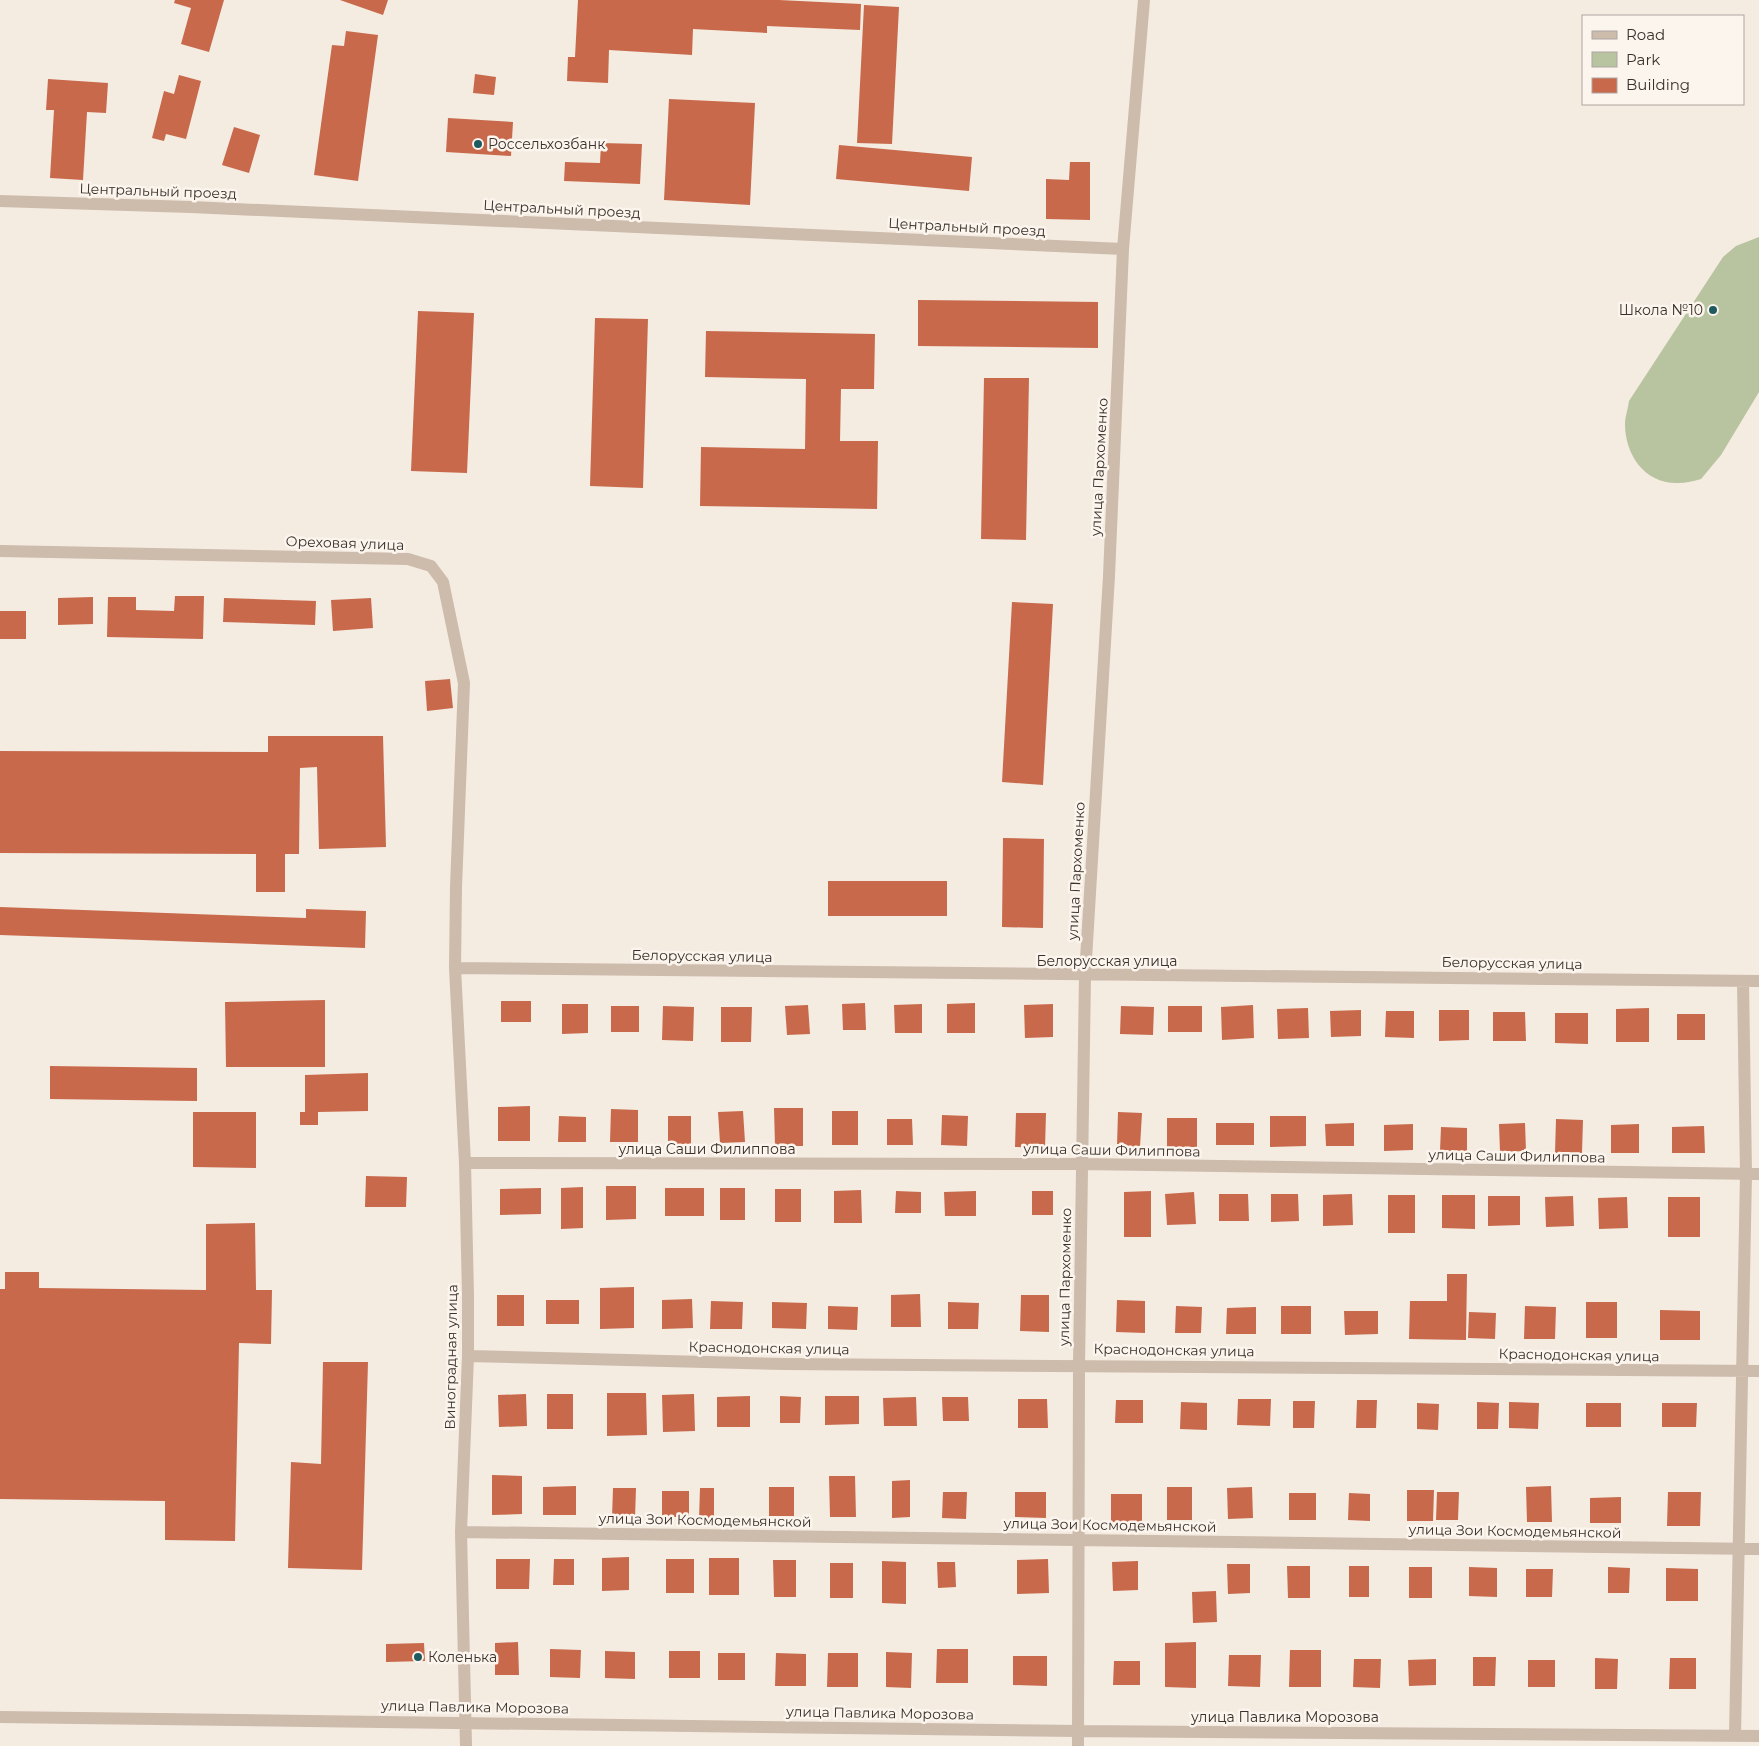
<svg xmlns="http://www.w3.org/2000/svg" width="1759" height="1746" font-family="Montserrat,sans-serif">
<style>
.green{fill:#b8c4a0}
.building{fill:#c8694b}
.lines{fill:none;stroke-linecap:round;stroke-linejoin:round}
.minor{stroke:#cdbbac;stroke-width:12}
.poi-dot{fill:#1f5a5e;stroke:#fbf5ee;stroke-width:2}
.labels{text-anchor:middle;stroke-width:5;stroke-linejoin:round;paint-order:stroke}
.poi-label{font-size:14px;fill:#3b302b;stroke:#fbf5ee;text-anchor:start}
.street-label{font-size:14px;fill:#3b302b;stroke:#fbf5ee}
</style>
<rect width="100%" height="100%" fill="#f4ebe1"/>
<path class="green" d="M1759,237V392L1721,455L1701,479C1694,481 1686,483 1678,483C1645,484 1625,455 1625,424C1625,417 1628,409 1629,401L1723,257L1736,246Z"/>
<path class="building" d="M175,0H224L209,52L181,44L191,8L174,3Z
M340,0H388L383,15Z
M578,0H779L861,4L860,30L767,26V33L693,29L692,55L609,50L608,83L567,81L568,57H575Z
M864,5L899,7L892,144L857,143Z
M346,31L378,35L358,181L314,175L332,45L344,46Z
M475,74L496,77L494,95L473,93Z
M179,75L201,81L186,139L166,134L164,141L152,138L164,91L174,94Z
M48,79L108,83L106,113L87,112L83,180L50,178L54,110H46Z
M669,99L755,103L750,205L664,200Z
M448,118L513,122L511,156L446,152Z
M234,127L260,135L249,173L222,165Z
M601,143L642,144L640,184L564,181L565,162L600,163Z
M839,145L972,157L969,191L836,179Z
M1070,162H1090V220L1046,219V179L1069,180Z
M918,300L1098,302V348L918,346Z
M418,311L474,313L467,473L411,471Z
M595,318L648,319L643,488L590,486Z
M706,331L875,334L874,389H841L840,441H878L877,509L700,506L701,447L805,449L806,379L705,377Z
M984,378H1029L1026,540L981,539Z
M175,596H204L203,639L107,637L108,597H136V610L174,611Z
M93,597V624L58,625V598Z
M224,598L316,601L315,625L223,622Z
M371,598L373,628L333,631L331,600Z
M1012,602L1053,604L1043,785L1002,782Z
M0,611H26V639H0Z
M450,679L453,708L427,711L425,681Z
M268,736H383L386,847L319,849L317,767L300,768L299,854H285V892H256V854L0,853V751L268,752Z
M1003,838L1044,839L1043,928L1002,927Z
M828,881H947V916H828Z
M0,907L306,918V909L366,911L365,948L0,935Z
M325,1000V1067H226L225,1002Z
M501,1001H531V1022H501Z
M865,1003L866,1030H843L842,1004Z
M975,1003V1033H947V1004Z
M562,1004H588V1033L562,1034Z
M922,1004V1033H895L894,1005Z
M1053,1004V1037L1025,1038L1024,1005Z
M808,1005L810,1034L787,1035L785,1006Z
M1253,1005L1254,1038L1222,1040L1221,1007Z
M611,1006H639V1032H611Z
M663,1006L694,1007L693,1041L662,1040Z
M1121,1006L1154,1007L1153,1035L1120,1034Z
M1168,1006H1202V1032H1168Z
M721,1007H752L751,1042H721Z
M1308,1008L1309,1038L1278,1039L1277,1009Z
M1649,1008V1042H1616V1009Z
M1361,1010V1036L1331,1037L1330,1011Z
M1439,1010H1469V1040L1439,1041Z
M1386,1011H1414V1038L1385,1037Z
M1493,1012H1525L1526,1041H1493Z
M1555,1013H1588V1044L1555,1043Z
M1677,1014H1705V1040H1677Z
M50,1066L197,1068V1101L50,1099Z
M368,1073V1111L318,1112V1125H300V1112H305V1075Z
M530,1106V1141H498V1107Z
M774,1108H803V1146H775Z
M611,1109L638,1110V1142H610Z
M743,1111L745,1142L720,1143L718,1112Z
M832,1111H858V1145H832Z
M193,1112H256V1168L193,1167Z
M1118,1112L1142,1113L1140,1147L1117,1146Z
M1016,1113H1046L1045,1148L1015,1147Z
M942,1115L968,1116L967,1146L941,1145Z
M559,1116L586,1117V1142H558Z
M668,1116H691V1144H668Z
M1270,1116H1306V1146L1270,1147Z
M1167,1118H1197V1147H1167Z
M887,1119H912L913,1145H887Z
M1556,1119L1583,1120L1582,1153H1555Z
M1216,1123H1254V1145H1216Z
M1354,1123V1146H1326L1325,1124Z
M1525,1123L1526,1151L1500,1152L1499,1124Z
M1413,1124V1150L1384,1151V1125Z
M1639,1124V1153H1611V1125Z
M1704,1126L1705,1153H1672V1127Z
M1441,1127L1467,1128V1151H1440Z
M366,1176L407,1177L406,1207H365Z
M606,1186H636V1219L606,1220Z
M583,1187V1228L561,1229V1188Z
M541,1188V1214L500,1215V1189Z
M665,1188H704V1216H665Z
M720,1188H745V1220H720Z
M775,1189H801V1222H775Z
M861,1190L862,1223H834V1191Z
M896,1191L921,1192V1213H895Z
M976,1191V1216H945L944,1192Z
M1032,1191H1053V1215H1032Z
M1151,1191V1237H1124V1192Z
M1194,1192L1196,1224L1167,1225L1165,1194Z
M1219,1194H1248L1249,1221H1219Z
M1271,1194H1298L1299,1221L1271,1222Z
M1352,1194L1353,1225L1323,1226V1195Z
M1388,1195H1415V1233H1388Z
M1442,1195H1475V1229L1442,1228Z
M1488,1196H1520V1225L1488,1226Z
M1573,1196L1574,1226L1546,1227L1545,1197Z
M1627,1197L1628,1228L1599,1229L1598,1198Z
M1668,1197H1700V1237H1668Z
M255,1223L256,1290H272L271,1344L239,1343L235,1541L165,1540V1501L0,1499V1289H5V1272H39V1288L206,1290V1224Z
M1447,1274H1467L1466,1340L1409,1339L1410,1301H1447Z
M634,1287V1328L600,1329V1288Z
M920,1294L921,1327H891V1295Z
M497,1295H524V1326H497Z
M1021,1295H1049V1332L1020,1331Z
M692,1299L693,1328L662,1329V1300Z
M546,1300H579V1324H546Z
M1117,1300L1145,1301V1333L1116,1332Z
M711,1301L743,1302L742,1329H710Z
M772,1302L807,1303L806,1329L772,1328Z
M948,1302L979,1303L978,1329H948Z
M1586,1302H1617V1338H1586Z
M828,1306L858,1307L857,1330L828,1329Z
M1176,1306L1202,1307L1201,1333H1175Z
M1281,1306H1311V1334H1281Z
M1525,1306L1556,1307L1555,1339H1524Z
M1256,1307V1334H1226L1227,1308Z
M1660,1310L1700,1311V1340H1660Z
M1344,1311H1378V1334L1345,1335Z
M1469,1312L1496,1313L1495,1339L1468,1338Z
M323,1362H368L362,1570L288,1568L291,1462L321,1464Z
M607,1393H646L647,1435L607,1436Z
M526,1394L527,1426L499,1427L498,1395Z
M547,1394H573V1429H547Z
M694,1394L695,1431L663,1432L662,1395Z
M750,1396V1427H717V1397Z
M780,1396L801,1397L800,1423H780Z
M825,1396H859V1424L825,1425Z
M916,1397L917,1426H884L883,1398Z
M942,1397H968L969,1421H943Z
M1018,1399H1047L1048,1428H1018Z
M1238,1399H1271L1270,1426L1237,1425Z
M1116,1400H1143V1423H1115Z
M1357,1400H1377L1376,1428H1356Z
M1293,1401H1315L1314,1428H1293Z
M1181,1402L1207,1403V1430L1180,1429Z
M1477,1402L1499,1403L1498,1429H1477Z
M1509,1402L1539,1403L1538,1429L1509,1428Z
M1417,1403L1439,1404L1438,1430L1417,1429Z
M1586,1403H1621V1427H1586Z
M1662,1403H1697L1696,1427H1662Z
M492,1475L522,1476V1514L492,1515Z
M829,1476H855L856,1517H830Z
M910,1480V1517L892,1518V1481Z
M576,1486V1515H543V1487Z
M1551,1486L1552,1522H1527L1526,1487Z
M769,1487H794V1516H769Z
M1167,1487H1192V1520H1167Z
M1252,1487L1253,1518L1228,1519L1227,1488Z
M613,1488H636L635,1518H612Z
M700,1488H714V1520H699Z
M1407,1490H1434L1433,1521H1407Z
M662,1491H689V1517H662Z
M943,1492H967L966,1519L942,1518Z
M1015,1492H1046V1518L1015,1517Z
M1437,1492H1459L1458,1520H1436Z
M1668,1492H1701L1700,1526H1667Z
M1289,1493H1316V1520H1289Z
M1349,1493L1370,1494V1521L1348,1520Z
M1111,1494H1142V1522H1111Z
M1621,1497V1523H1590V1498Z
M629,1557V1590L602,1591V1558Z
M709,1558H739V1595H709Z
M496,1559H530L529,1589H496Z
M554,1559H574V1585H553Z
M666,1559H694V1593H666Z
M1048,1559L1049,1593L1017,1594V1560Z
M773,1560H796V1597H774Z
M882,1561L906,1562V1604L882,1603Z
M1138,1561V1590L1113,1591L1112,1562Z
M937,1562H955L956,1587L938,1588Z
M830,1563H853V1598H830Z
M1227,1564H1250V1593L1228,1594Z
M1287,1566H1310V1598H1288Z
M1349,1566H1369V1597H1349Z
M1409,1567H1432V1598H1409Z
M1469,1567L1497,1568V1597L1469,1596Z
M1608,1567L1630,1568L1629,1593H1608Z
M1666,1568L1698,1569V1601H1666Z
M1526,1569H1553L1552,1597H1526Z
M1216,1591L1217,1622L1193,1623L1192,1592Z
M518,1642L519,1675H495V1643Z
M1196,1642V1688L1165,1687V1643Z
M424,1643L425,1661L386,1662V1644Z
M550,1649L581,1650L580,1678L550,1677Z
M937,1649H968V1683H936Z
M1290,1650H1321V1687H1289Z
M605,1651L635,1652V1679L605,1678Z
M669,1651H700V1678H669Z
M886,1652L912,1653L911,1688L886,1687Z
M718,1653H745V1680H718Z
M776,1653L806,1654V1686H775Z
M828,1653H858V1687H827Z
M1229,1655H1261L1260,1687L1228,1686Z
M1013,1656H1047V1686L1013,1685Z
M1473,1657H1496L1495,1686H1473Z
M1595,1658L1618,1659L1617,1689H1595Z
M1670,1658H1696V1689H1669Z
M1354,1659H1381L1380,1688L1353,1687Z
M1436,1659V1685L1409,1686L1408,1660Z
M1528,1660H1555V1687H1528Z
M1114,1661H1140V1685H1113Z"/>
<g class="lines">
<path class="minor" d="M0,201L191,207L1123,249
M0,551L408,559L431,566L443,582L464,683L456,887L455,968L465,1163L468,1295V1356L461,1532L466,1746
M455,968L1759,981
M465,1163L1082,1164L1759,1174
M468,1356L784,1364L1759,1371
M461,1532L1759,1549
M0,1717L1077,1731L1759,1736
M1735,1736L1746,1174L1743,981
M1078,1746L1079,1365L1085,976L1109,576L1123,249L1144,0"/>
</g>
<g class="poi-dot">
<circle cx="478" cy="144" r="5"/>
<circle cx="1713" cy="310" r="5"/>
<circle cx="418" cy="1657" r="5"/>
</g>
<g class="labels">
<g class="poi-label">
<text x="488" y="149">Россельхозбанк</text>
<text x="1703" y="315" text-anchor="end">Школа №10</text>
<text x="428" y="1662">Коленька</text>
</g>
<g class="street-label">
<text transform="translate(158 191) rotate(2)" y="5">Центральный проезд</text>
<text transform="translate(562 209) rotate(3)" y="5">Центральный проезд</text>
<text transform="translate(967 227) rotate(3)" y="5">Центральный проезд</text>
<text transform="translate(1099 467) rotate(-87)" y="5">улица Пархоменко</text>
<text transform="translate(345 543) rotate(2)" y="5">Ореховая улица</text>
<text transform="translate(1076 871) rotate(-87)" y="5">улица Пархоменко</text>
<text transform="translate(702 956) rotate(1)" y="5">Белорусская улица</text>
<text x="1107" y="966">Белорусская улица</text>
<text transform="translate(1512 963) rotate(1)" y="5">Белорусская улица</text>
<text x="707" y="1154">улица Саши Филиппова</text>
<text transform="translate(1112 1150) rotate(1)" y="5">улица Саши Филиппова</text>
<text transform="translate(1517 1156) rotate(1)" y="5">улица Саши Филиппова</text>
<text transform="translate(1065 1277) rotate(-89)" y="5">улица Пархоменко</text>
<text transform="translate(769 1348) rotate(1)" y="5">Краснодонская улица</text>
<text transform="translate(1174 1350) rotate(1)" y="5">Краснодонская улица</text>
<text transform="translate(1579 1355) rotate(1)" y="5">Краснодонская улица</text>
<text transform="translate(451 1357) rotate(-89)" y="5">Виноградная улица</text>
<text transform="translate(705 1520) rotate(1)" y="5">улица Зои Космодемьянской</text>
<text transform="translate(1110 1525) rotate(1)" y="5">улица Зои Космодемьянской</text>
<text transform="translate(1515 1531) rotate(1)" y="5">улица Зои Космодемьянской</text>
<text transform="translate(475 1707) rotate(1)" y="5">улица Павлика Морозова</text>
<text transform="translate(880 1713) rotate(1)" y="5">улица Павлика Морозова</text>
<text x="1285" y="1722">улица Павлика Морозова</text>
</g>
</g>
<rect x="1582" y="15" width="162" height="90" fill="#fbf5ee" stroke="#aea6a0"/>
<rect x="1592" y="31" width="25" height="8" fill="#cdbbac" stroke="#aea6a0"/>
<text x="1626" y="40" font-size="15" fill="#3b302b">Road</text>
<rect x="1592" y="52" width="25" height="15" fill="#b8c4a0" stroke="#aea6a0"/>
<text x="1626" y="65" font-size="15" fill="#3b302b">Park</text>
<rect x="1592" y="78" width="25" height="15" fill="#c8694b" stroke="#aea6a0"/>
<text x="1626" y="90" font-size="15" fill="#3b302b">Building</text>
</svg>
